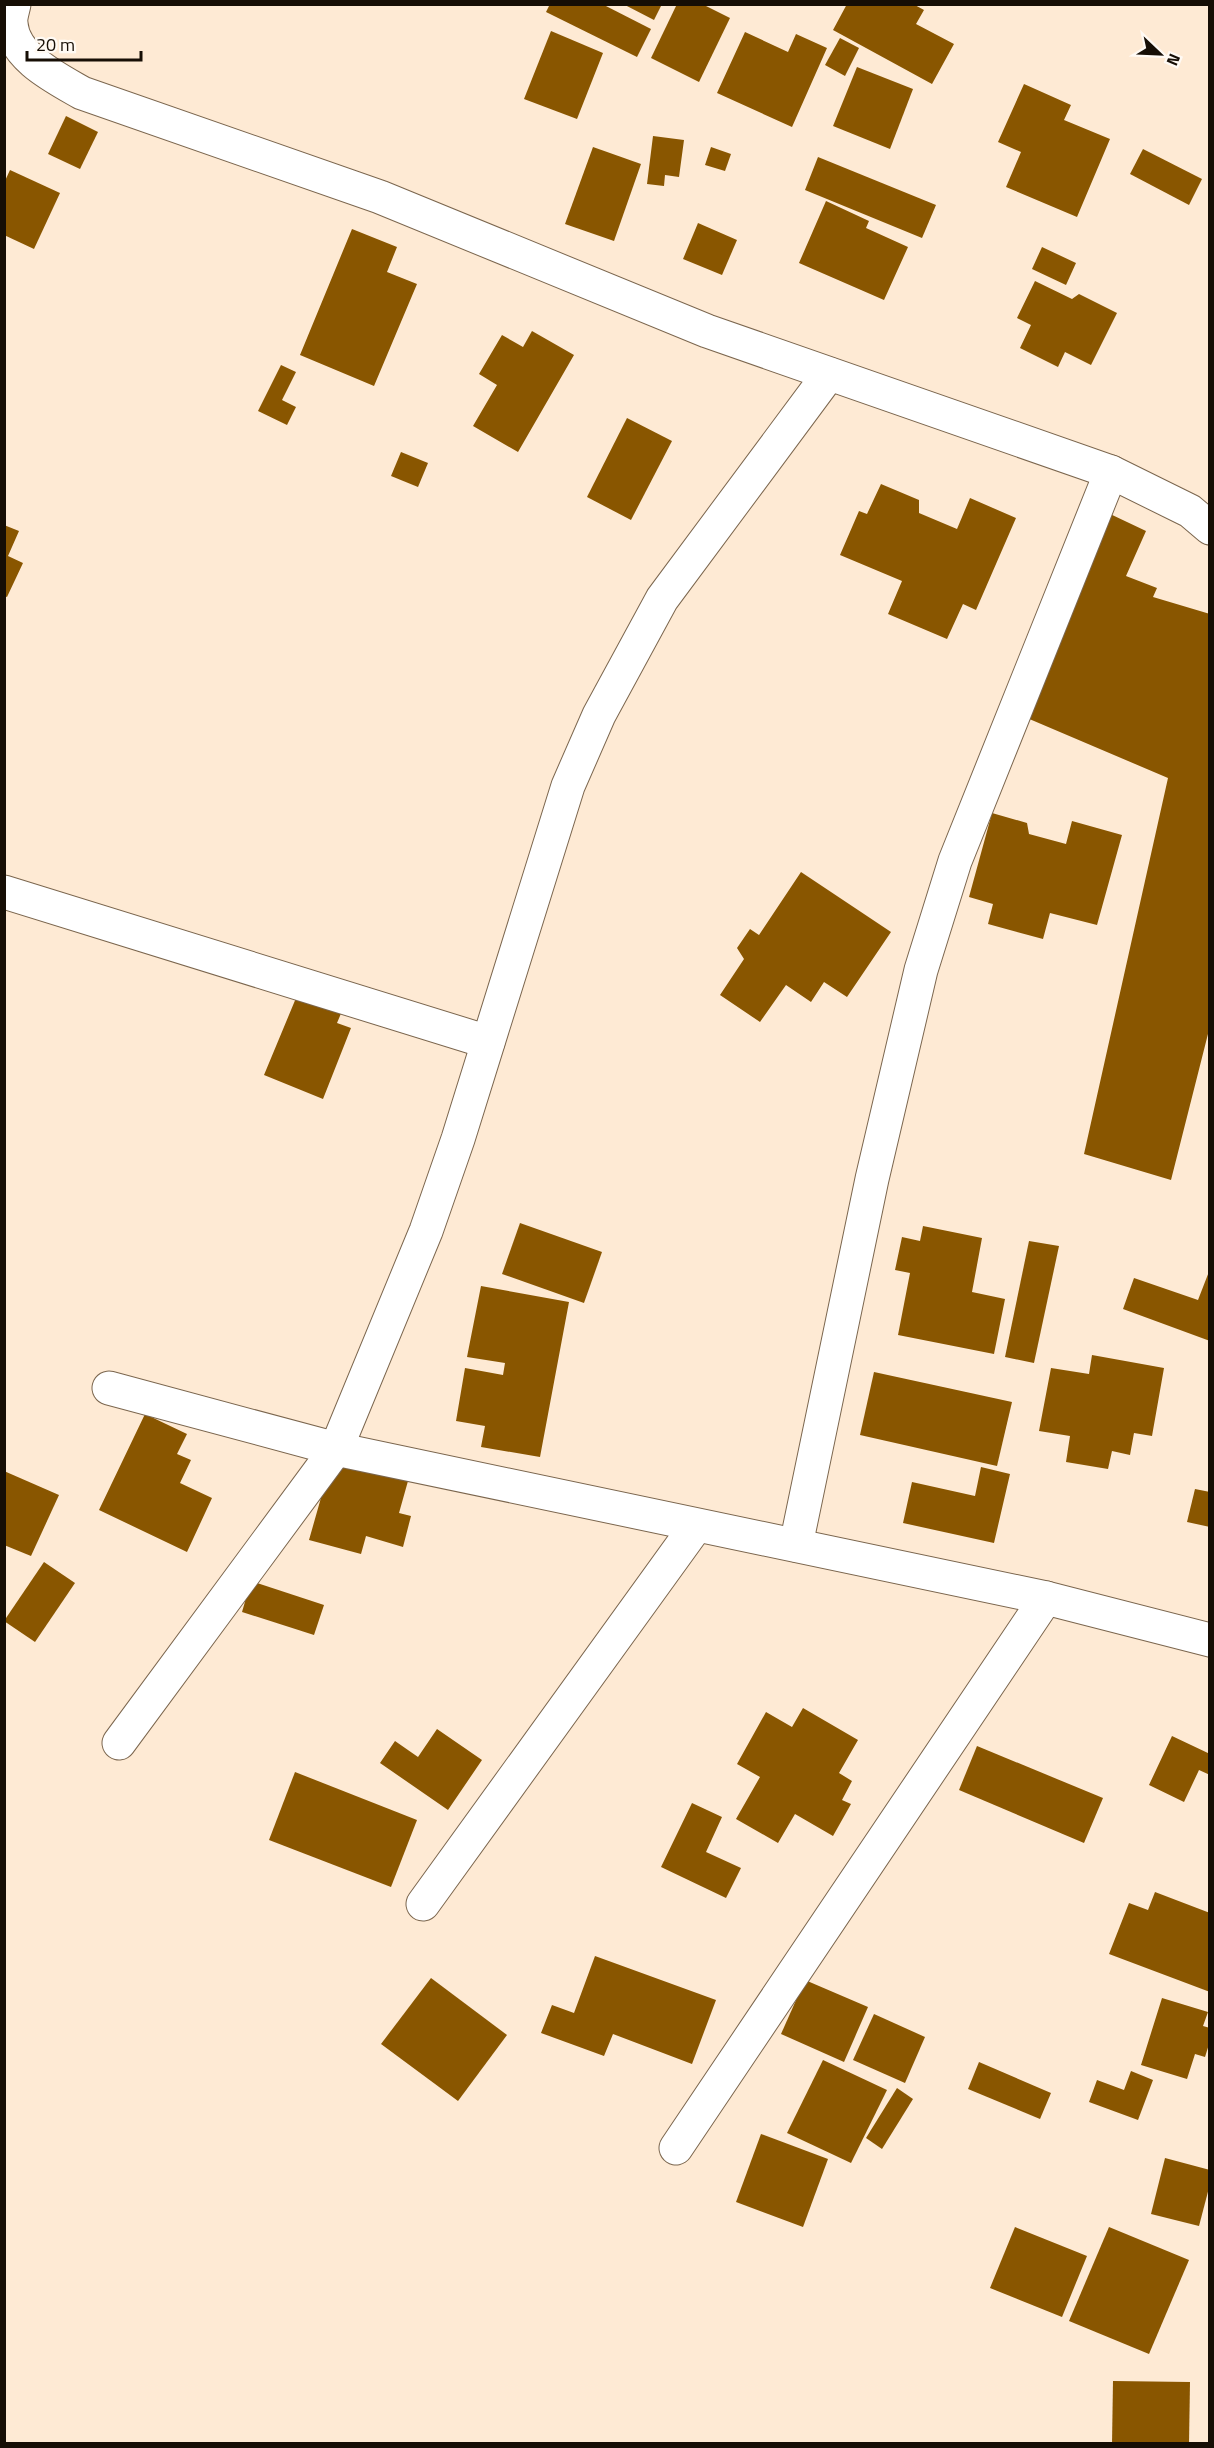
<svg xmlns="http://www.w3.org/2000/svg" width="1214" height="2448" font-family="'Titillium Web',sans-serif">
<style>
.building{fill:#895600}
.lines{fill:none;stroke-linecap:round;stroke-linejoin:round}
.street-casing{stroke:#7b664e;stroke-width:35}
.street{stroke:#fff;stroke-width:33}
</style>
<rect width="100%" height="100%" fill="#feead4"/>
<!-- building -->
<g class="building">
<path d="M 550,4 L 602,4 L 651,29 L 637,57 L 546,12 Z"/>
<path d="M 623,4 L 662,4 L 654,20 Z"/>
<path d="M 677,4 L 702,4 L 730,18 L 699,82 L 651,58 Z"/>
<path d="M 847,4 L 913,4 L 924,10 L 916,24 L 954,44 L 932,84 L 833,30 Z"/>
<path d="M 551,31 L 603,53 L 577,119 L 524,99 Z"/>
<path d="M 745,32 L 788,52 L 796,34 L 827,48 L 792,127 L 717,93 Z"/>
<path d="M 840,38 L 859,48 L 845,76 L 825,65 Z"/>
<path d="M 857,67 L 913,89 L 890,149 L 833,126 Z"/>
<path d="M 1024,84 L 1071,105 L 1064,120 L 1110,139 L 1077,217 L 1006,187 L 1021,152 L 998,142 Z"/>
<path d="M 66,116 L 98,132 L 80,169 L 48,154 Z"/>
<path d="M 653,136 L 684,140 L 679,177 L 665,175 L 664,186 L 647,184 Z"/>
<path d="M 593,147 L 641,164 L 614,241 L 565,224 Z"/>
<path d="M 711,147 L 731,154 L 725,171 L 705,165 Z"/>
<path d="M 1143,149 L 1202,179 L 1189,205 L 1130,174 Z"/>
<path d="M 818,157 L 936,205 L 922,238 L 805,190 Z"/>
<path d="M 10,170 L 60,193 L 34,249 L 4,235 L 4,183 Z"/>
<path d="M 826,201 L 869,221 L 866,228 L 908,247 L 884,300 L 799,263 Z"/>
<path d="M 698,223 L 737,240 L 722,275 L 683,259 Z"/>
<path d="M 352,229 L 397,247 L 387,272 L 417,284 L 374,386 L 300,355 Z"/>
<path d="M 1042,247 L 1076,263 L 1066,285 L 1032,269 Z"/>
<path d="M 1035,281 L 1072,299 L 1079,294 L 1117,313 L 1091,365 L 1065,352 L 1058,367 L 1020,348 L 1031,325 L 1017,318 Z"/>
<path d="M 532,331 L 574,355 L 518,452 L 473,426 L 497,385 L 479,374 L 502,335 L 523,347 Z"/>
<path d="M 281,365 L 296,372 L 282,400 L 296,407 L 287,425 L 258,411 Z"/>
<path d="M 627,418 L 672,441 L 631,520 L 587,497 Z"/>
<path d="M 401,452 L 428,463 L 418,487 L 391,476 Z"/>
<path d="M 881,484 L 919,500 L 919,513 L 957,529 L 970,498 L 1016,518 L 976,610 L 963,604 L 947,639 L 888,614 L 902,581 L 840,555 L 859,511 L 867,514 Z"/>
<path d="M 1108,513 L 1146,531 L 1126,576 L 1157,588 L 1153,597 L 1210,614 L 1210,1026 L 1171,1180 L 1084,1154 L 1168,778 L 1027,718 Z"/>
<path d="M 4,525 L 19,531 L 8,556 L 23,563 L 7,597 L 4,596 Z"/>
<path d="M 992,813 L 1027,823 L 1029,834 L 1066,844 L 1072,821 L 1122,835 L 1097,925 L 1050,913 L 1043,939 L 988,924 L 993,904 L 969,897 Z"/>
<path d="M 801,872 L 891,932 L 847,997 L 824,982 L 811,1002 L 786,985 L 760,1022 L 720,995 L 744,959 L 737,948 L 750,929 L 759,935 Z"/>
<path d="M 301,986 L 345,1004 L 337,1023 L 351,1028 L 323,1099 L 264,1075 Z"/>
<path d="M 520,1223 L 602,1252 L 584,1303 L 502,1274 Z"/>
<path d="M 923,1226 L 982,1238 L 972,1292 L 1005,1299 L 994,1354 L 898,1335 L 910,1273 L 895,1270 L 902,1237 L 920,1241 Z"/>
<path d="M 1029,1241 L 1059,1246 L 1034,1363 L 1005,1357 Z"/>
<path d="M 1210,1269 L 1210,1341 L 1123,1309 L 1134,1278 L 1198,1300 Z"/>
<path d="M 481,1286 L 569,1302 L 540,1457 L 481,1447 L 485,1426 L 456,1421 L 465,1368 L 503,1375 L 505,1363 L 467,1357 Z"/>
<path d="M 1092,1355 L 1164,1368 L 1152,1436 L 1134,1433 L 1130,1455 L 1112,1451 L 1108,1469 L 1066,1462 L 1070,1436 L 1039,1431 L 1051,1368 L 1089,1374 Z"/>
<path d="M 874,1372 L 1012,1402 L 997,1466 L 860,1435 Z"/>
<path d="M 145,1414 L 187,1434 L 177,1454 L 191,1460 L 180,1483 L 212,1498 L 187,1552 L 99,1510 Z"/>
<path d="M 332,1459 L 408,1481 L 399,1513 L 411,1516 L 403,1547 L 366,1536 L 361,1554 L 309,1540 Z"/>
<path d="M 981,1467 L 1010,1474 L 994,1543 L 903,1523 L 912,1482 L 975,1496 Z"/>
<path d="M 4,1471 L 59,1495 L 31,1556 L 4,1545 Z"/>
<path d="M 1195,1489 L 1210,1492 L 1210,1527 L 1187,1522 Z"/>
<path d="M 44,1562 L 75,1583 L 35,1642 L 4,1621 Z"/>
<path d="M 251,1581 L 324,1605 L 314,1635 L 242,1612 Z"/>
<path d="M 803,1708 L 858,1740 L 839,1773 L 852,1781 L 842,1800 L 851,1804 L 833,1836 L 795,1814 L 778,1843 L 736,1819 L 760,1777 L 737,1764 L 766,1712 L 792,1727 Z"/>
<path d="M 437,1729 L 482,1760 L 448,1810 L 380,1763 L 395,1741 L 418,1757 Z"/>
<path d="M 1172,1736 L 1210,1754 L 1210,1775 L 1199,1770 L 1184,1802 L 1149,1785 Z"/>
<path d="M 977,1746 L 1103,1798 L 1084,1843 L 959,1790 Z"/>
<path d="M 295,1772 L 417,1820 L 391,1887 L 269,1840 Z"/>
<path d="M 692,1803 L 722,1817 L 706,1852 L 741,1868 L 726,1898 L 661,1867 Z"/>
<path d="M 1155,1892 L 1210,1913 L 1210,1992 L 1109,1954 L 1129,1903 L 1148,1910 Z"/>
<path d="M 595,1956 L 716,2000 L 692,2064 L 613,2034 L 604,2056 L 541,2033 L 552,2005 L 574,2013 Z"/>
<path d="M 431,1978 L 507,2035 L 458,2101 L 381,2044 Z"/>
<path d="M 805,1980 L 868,2007 L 844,2062 L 781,2034 Z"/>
<path d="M 1162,1998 L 1208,2012 L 1203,2026 L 1210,2028 L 1210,2041 L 1205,2057 L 1195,2054 L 1187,2079 L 1141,2065 Z"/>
<path d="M 874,2014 L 925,2037 L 905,2083 L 853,2060 Z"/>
<path d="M 823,2060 L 887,2090 L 851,2163 L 787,2133 Z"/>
<path d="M 979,2062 L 1051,2093 L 1040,2119 L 968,2089 Z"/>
<path d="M 1131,2071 L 1153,2080 L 1138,2120 L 1089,2102 L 1097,2080 L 1124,2090 Z"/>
<path d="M 897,2088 L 913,2099 L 882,2149 L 866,2138 Z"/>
<path d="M 761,2134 L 828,2159 L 803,2227 L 736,2202 Z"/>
<path d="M 1165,2158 L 1210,2170 L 1210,2184 L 1199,2226 L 1151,2214 Z"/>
<path d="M 1015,2227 L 1087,2256 L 1062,2317 L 990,2288 Z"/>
<path d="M 1109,2227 L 1189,2260 L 1149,2354 L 1069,2321 Z"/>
<path d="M 1113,2381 L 1190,2382 L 1189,2444 L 1112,2444 Z"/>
</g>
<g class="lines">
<defs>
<g id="street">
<path d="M 14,4 C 13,10 10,18 11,23 C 13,57 56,78 82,93 L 380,197 L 707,331 L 1111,472 L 1190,511 L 1210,528"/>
<path d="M 4,892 L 488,1042"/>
<path d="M 109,1388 L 336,1449 L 1046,1598 L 1210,1640"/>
<path d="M 796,1545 L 872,1179 L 921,970 L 955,861 L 1111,472"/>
<path d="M 119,1743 L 336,1449 L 426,1231 L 458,1139 L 568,786 L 599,715 L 662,599 L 829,374"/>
<path d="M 423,1904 L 696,1526"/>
<path d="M 676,2148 L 1046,1598"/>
</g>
</defs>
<!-- street casing -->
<use href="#street" class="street-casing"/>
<!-- street -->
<use href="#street" class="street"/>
</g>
<!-- border -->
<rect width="1214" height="2448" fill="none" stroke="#160e05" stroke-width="12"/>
<!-- north arrow -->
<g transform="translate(1160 54) rotate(113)" stroke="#fffaf4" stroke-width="4.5" paint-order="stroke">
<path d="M0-4.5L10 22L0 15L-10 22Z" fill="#160e05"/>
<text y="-9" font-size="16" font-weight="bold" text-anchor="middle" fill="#160e05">N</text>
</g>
<!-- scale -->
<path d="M27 51v9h114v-9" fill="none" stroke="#160e05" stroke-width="3"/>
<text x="36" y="51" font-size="18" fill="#160e05" stroke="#fffaf4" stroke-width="4.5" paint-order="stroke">20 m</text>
</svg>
